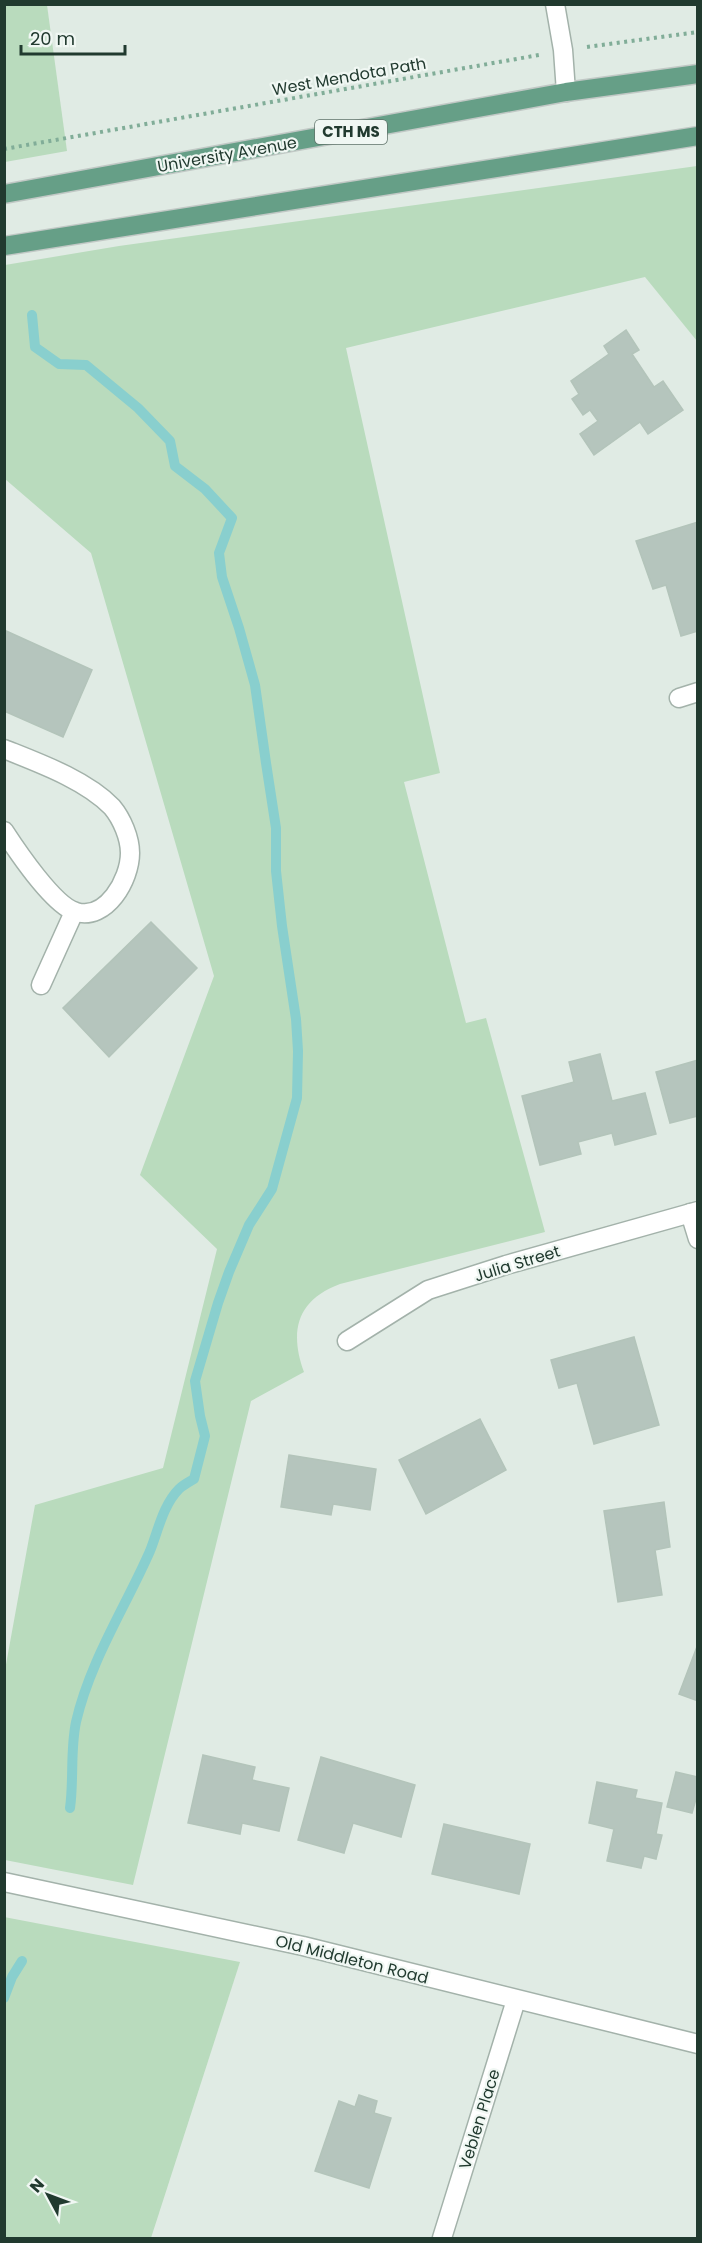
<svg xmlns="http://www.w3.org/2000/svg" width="702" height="2243" font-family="Poppins,sans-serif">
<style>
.park{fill:#b9dbbd}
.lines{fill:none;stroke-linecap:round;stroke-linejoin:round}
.stream{stroke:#89cfce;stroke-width:10}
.building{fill:#b5c5bd;stroke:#b3c4ba;stroke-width:1.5}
.service-casing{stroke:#a3b2aa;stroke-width:21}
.minor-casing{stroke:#a3b2aa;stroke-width:21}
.tertiary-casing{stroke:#a3b2aa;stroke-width:21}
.primary-casing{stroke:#c1c8c5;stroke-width:21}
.path{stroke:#81ad98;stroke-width:4;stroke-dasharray:3 4.5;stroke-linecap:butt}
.service{stroke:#fff;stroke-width:18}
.minor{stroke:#fff;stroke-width:18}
.tertiary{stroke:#fff;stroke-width:18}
.primary{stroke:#669f87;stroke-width:18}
.labels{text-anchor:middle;stroke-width:4.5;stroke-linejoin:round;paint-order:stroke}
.shield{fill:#f0f7f3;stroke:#5f736a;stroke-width:1.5}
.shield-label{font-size:15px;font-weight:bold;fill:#213a2f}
.street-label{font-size:16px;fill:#213a2f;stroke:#f0f7f3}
</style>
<rect width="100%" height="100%" fill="#e0ebe4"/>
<!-- park -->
<g class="park">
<path d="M 5,4 L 47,5 L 67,151 L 5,162 Z"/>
<path d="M 697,166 L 697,341 L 645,277 L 346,348 L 440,773 L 404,782 L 466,1023 L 486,1018 L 545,1232 L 340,1284 C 297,1300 289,1331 304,1372 L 251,1401 L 133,1885 L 5,1860 L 5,1670 L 35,1505 L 163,1468 L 217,1249 L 140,1175 L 214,976 L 91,553 L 5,479 L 5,265 L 119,246 Z"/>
<path d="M 4,1917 L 240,1962 L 151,2238 L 5,2238 Z"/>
</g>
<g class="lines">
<!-- stream -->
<g class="stream">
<path d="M 32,315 L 35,347 L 59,364 L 86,365 L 138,408 L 170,441 L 175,466 L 205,489 L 232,518 L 219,553 L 222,577 L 239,628 L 255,685 L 266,763 L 276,828 L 276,871 L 282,926 L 296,1019 L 298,1051 L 297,1098 L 272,1189 L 249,1225 L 229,1272 L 218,1303 L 195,1381 L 200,1416 L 205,1436 L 194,1479 C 189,1482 183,1485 179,1489 C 163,1505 158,1531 150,1551 C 125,1608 90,1661 76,1722 C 70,1751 74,1780 70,1808"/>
<path d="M 4,1998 L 12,1977 L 22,1961"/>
</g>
</g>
<!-- building -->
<g class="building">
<path d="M 626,330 L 639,350 L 632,354 L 654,387 L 663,381 L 683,410 L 648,434 L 640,422 L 594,455 L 580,434 L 598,421 L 590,410 L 583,415 L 572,399 L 579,394 L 571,381 L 609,354 L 604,346 Z"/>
<path d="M 698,522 L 698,631 L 681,636 L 666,585 L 653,589 L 636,541 Z"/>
<path d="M 4,630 L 92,670 L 63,737 L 4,711 Z"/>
<path d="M 151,922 L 197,968 L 109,1057 L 63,1008 Z"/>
<path d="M 600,1054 L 612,1101 L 645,1093 L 656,1134 L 615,1145 L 612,1133 L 578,1142 L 581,1154 L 540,1165 L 522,1096 L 574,1082 L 569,1062 Z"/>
<path d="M 698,1060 L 698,1116 L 670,1123 L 656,1072 Z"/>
<path d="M 634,1337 L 659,1425 L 594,1444 L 577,1383 L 559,1388 L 551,1360 Z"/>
<path d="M 480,1419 L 506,1470 L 426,1514 L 399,1460 Z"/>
<path d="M 289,1455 L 376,1469 L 370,1510 L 333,1504 L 331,1515 L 281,1507 Z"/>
<path d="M 664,1502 L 670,1547 L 655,1550 L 662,1595 L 618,1602 L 604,1511 Z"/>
<path d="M 698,1644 L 698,1701 L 679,1694 Z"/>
<path d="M 203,1755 L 255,1767 L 252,1780 L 289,1788 L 279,1831 L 242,1823 L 240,1834 L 188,1823 Z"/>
<path d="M 321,1757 L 415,1785 L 401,1837 L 353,1823 L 344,1853 L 298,1840 Z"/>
<path d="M 676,1772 L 698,1777 L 698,1792 L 692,1813 L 667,1807 Z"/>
<path d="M 597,1782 L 637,1790 L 635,1798 L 662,1803 L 656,1834 L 662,1835 L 656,1859 L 644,1856 L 641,1868 L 607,1861 L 614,1829 L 589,1823 Z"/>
<path d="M 444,1824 L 530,1844 L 519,1894 L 432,1874 Z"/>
<path d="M 359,2095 L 377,2101 L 374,2113 L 391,2118 L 369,2188 L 315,2171 L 339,2101 L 355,2107 Z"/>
</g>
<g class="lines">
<defs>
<g id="service">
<path d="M 679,698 L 698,692"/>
<path d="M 41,985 L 74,912"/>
</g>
<g id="minor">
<path d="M 555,4 L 563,50 L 566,92"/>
<path d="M 4,749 C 39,763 86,780 112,807 C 122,819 130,838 130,853 C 130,880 106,921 76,912 C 54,906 17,851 4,831"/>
<path d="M 690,1213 L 698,1239"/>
<path d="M 347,1341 L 428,1290 L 506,1265 L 698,1211"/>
<path d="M 442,2238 L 516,2000"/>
</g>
<path id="tertiary" d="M 4,1882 L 303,1946 L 698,2044"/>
<g id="primary">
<path d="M 4,194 L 566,92 L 698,74"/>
<path d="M 4,246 L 698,136"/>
</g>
</defs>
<!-- service casing -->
<use href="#service" class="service-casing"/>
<!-- minor casing -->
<use href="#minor" class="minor-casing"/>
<!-- tertiary casing -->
<use href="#tertiary" class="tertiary-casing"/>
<!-- primary casing -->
<use href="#primary" class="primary-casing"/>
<!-- path -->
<g class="path">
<path d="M 587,47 L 698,32"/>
<path d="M 4,149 L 539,55"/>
</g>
<!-- service -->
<use href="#service" class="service"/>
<!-- minor -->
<use href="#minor" class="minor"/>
<!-- tertiary -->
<use href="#tertiary" class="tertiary"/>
<!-- primary -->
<use href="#primary" class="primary"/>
</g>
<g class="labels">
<!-- shield labels -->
<rect class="shield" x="315" y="120" width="72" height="24" rx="4.5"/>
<g class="shield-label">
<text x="351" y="137">CTH MS</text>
</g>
<!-- street labels -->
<g class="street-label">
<text transform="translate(349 76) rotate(-10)" y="6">West Mendota Path</text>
<text transform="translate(227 154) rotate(-10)" y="6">University Avenue</text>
<text transform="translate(517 1263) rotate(-17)" y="6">Julia Street</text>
<text transform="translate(352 1959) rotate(14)" y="6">Old Middleton Road</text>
<text transform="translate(479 2119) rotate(-73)" y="6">Veblen Place</text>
</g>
</g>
<!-- border -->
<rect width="702" height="2243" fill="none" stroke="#213a2f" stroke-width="12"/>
<!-- north arrow -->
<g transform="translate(48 2195) rotate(311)" stroke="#f0f7f3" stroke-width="4.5" paint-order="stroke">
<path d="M0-4.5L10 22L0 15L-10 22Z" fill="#213a2f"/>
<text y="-9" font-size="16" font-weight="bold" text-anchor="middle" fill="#213a2f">N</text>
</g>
<!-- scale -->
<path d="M21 45v9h104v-9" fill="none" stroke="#213a2f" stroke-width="3"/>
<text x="30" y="45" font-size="18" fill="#213a2f" stroke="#f0f7f3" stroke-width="4.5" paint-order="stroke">20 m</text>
</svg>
